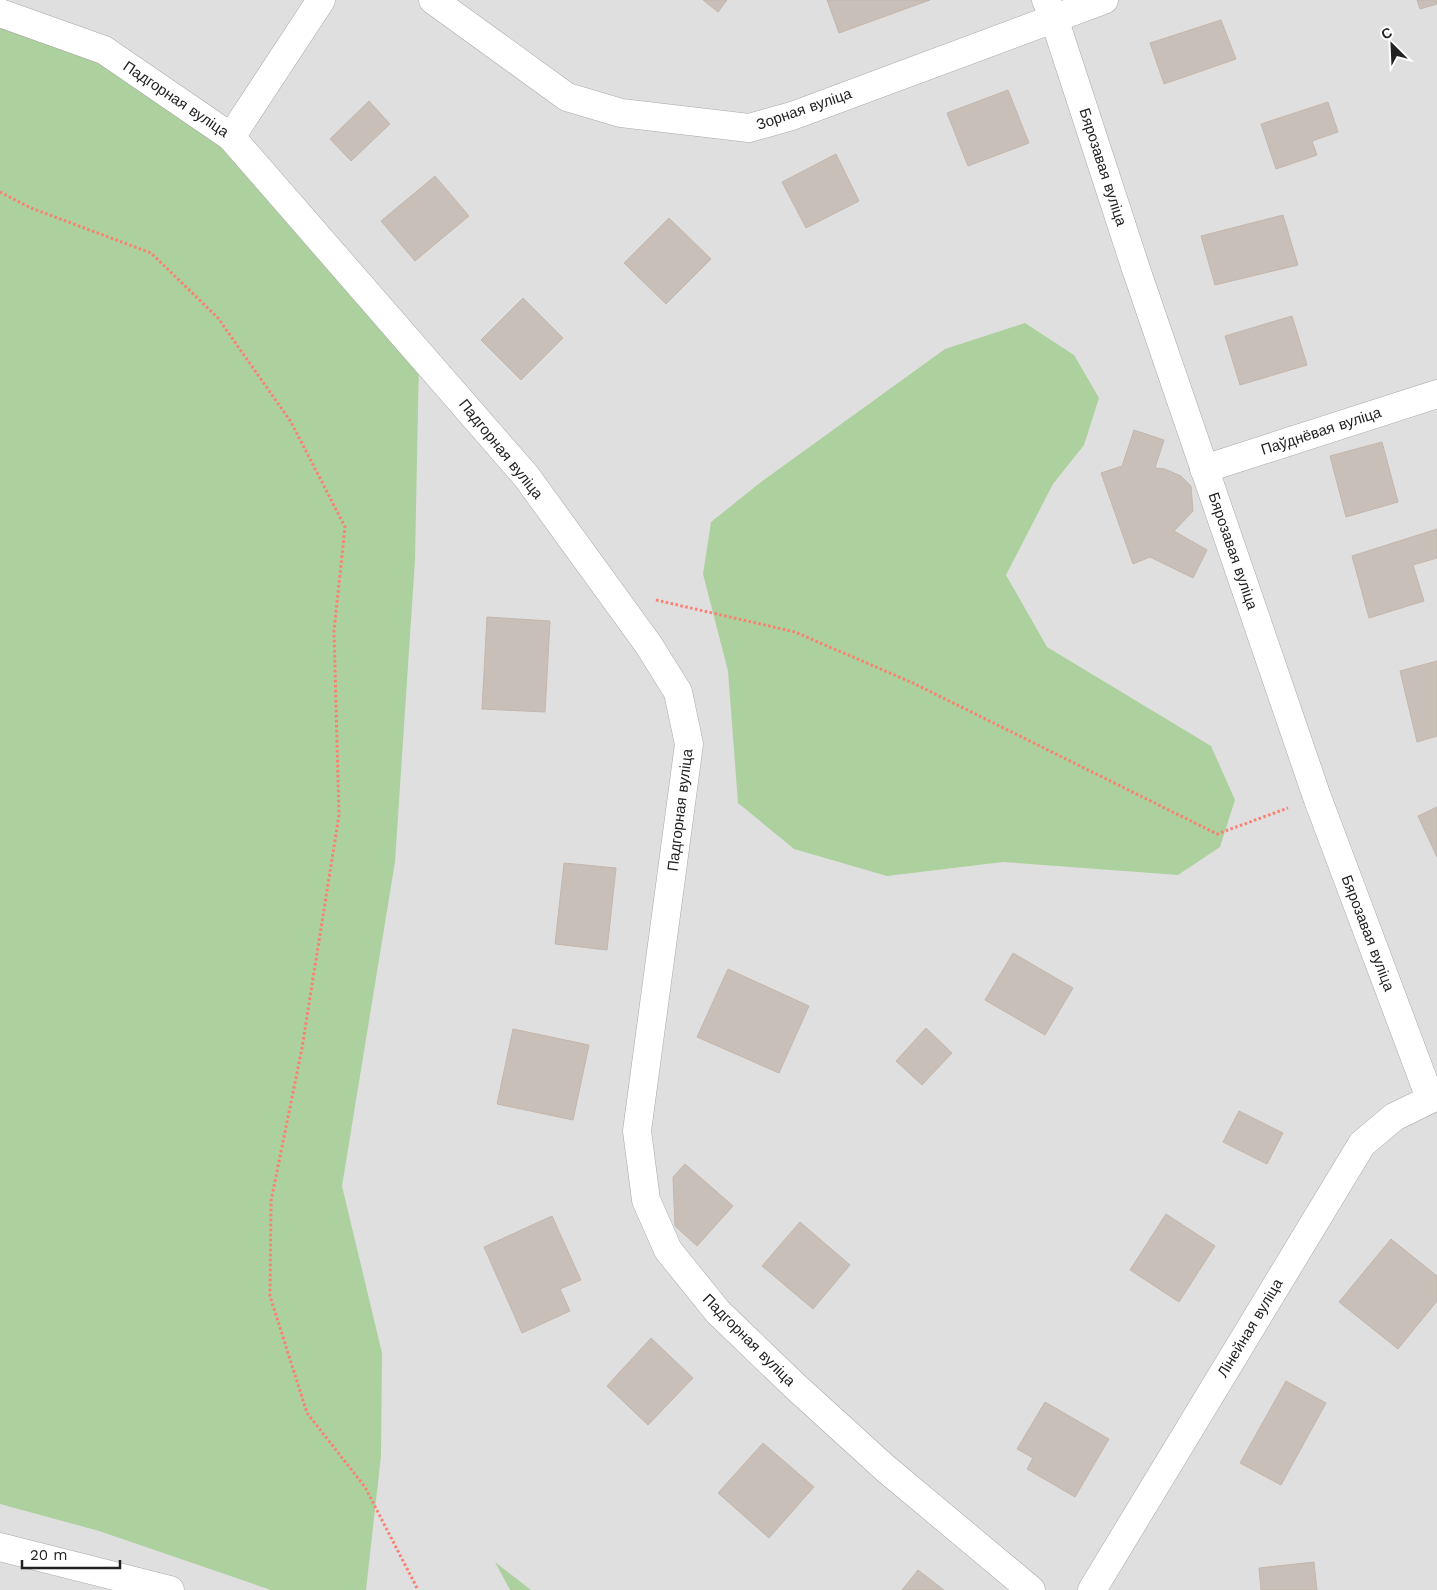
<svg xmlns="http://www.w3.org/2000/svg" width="1437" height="1590" font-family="'Work Sans',sans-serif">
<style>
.residential{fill:#e0dfdf}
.forest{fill:#add19e}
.building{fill:#c7bfb8;stroke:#c4b6ab}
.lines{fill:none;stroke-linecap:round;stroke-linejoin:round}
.minor-casing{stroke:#a9a9a9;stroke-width:29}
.path{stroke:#fa8072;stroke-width:3;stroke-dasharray:2.5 2.5;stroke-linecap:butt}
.minor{stroke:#fff;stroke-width:28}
.labels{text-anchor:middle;stroke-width:4;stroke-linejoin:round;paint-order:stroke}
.street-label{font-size:15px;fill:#222;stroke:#fff}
</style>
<rect width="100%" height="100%" fill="#f2efe9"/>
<!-- residential -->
<rect class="residential" x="0" y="0" width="1437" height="1590"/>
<!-- forest -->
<g class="forest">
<path d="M 0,17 L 104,50 L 231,137 L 419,359 L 415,560 L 395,862 L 342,1186 L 382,1353 L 381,1456 L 366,1590 L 271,1590 L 99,1531 L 0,1504 Z"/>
<path d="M 1025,323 L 1074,355 L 1099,398 L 1084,445 L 1053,484 L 1006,575 L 1047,647 L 1211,746 L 1235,800 L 1220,847 L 1178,875 L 1003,862 L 887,876 L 794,849 L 738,803 L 728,671 L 703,574 L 711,522 L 761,482 L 945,349 Z"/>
<path d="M 495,1562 L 531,1590 L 510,1590 Z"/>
</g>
<!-- building -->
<g class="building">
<path d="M 703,0 L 727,0 L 718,12 Z"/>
<path d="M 827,0 L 930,0 L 839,33 Z"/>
<path d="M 1417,0 L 1437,0 L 1437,4 L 1420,9 Z"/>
<path d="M 1221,20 L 1236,59 L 1164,84 L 1150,43 Z"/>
<path d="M 1008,90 L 1029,143 L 968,166 L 947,113 Z"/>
<path d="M 369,101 L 390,124 L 351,161 L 330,139 Z"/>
<path d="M 1328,102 L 1338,132 L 1312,141 L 1317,155 L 1276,169 L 1261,124 Z"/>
<path d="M 836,154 L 859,201 L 806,228 L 782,182 Z"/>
<path d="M 435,176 L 469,216 L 415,261 L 381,221 Z"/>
<path d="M 1283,215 L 1298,265 L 1215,285 L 1201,236 Z"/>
<path d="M 669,218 L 711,259 L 666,304 L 624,263 Z"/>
<path d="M 523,298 L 563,338 L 521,380 L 481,340 Z"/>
<path d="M 1292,316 L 1307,365 L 1240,385 L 1225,336 Z"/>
<path d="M 1134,430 L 1164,440 L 1155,468 L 1165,469 L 1181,476 L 1191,486 L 1193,511 L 1174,531 L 1207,550 L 1193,578 L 1150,557 L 1133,564 L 1101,473 L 1122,466 Z"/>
<path d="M 1382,442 L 1398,502 L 1346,517 L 1330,456 Z"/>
<path d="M 1437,529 L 1437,558 L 1413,565 L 1424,601 L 1369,618 L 1352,556 Z"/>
<path d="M 487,617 L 550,621 L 545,712 L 482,709 Z"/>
<path d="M 1437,661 L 1437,736 L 1417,742 L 1400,671 Z"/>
<path d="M 1437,807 L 1437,857 L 1418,816 Z"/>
<path d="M 564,863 L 616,868 L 607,950 L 555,944 Z"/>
<path d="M 1013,953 L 1073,988 L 1045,1035 L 985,1000 Z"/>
<path d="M 728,969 L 809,1006 L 779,1073 L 697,1037 Z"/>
<path d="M 926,1028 L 952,1053 L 922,1085 L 896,1061 Z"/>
<path d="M 513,1029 L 589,1045 L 573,1120 L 497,1104 Z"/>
<path d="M 1239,1111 L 1283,1133 L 1267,1164 L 1223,1142 Z"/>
<path d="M 685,1164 L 733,1206 L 697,1246 L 675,1226 L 673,1177 Z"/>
<path d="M 1166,1214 L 1215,1246 L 1179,1302 L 1130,1270 Z"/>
<path d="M 552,1216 L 581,1280 L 560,1289 L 570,1311 L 522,1333 L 484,1247 Z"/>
<path d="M 800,1222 L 850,1265 L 813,1309 L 762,1266 Z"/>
<path d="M 1391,1239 L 1437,1276 L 1437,1301 L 1398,1349 L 1339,1302 Z"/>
<path d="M 651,1338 L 693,1378 L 648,1425 L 607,1386 Z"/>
<path d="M 1286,1381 L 1326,1403 L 1281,1485 L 1240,1463 Z"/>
<path d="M 1045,1402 L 1109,1439 L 1075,1497 L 1027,1469 L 1033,1458 L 1017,1449 Z"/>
<path d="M 763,1443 L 814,1487 L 769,1538 L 718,1493 Z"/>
<path d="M 1314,1562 L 1317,1590 L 1261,1590 L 1259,1568 Z"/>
<path d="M 918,1570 L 944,1590 L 902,1590 Z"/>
</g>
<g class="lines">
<defs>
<g id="minor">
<path d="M 433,0 L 567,97 L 621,113 L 749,128 L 792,116 L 1104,0"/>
<path d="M 1046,0 L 1054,18 L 1136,269 L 1317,797 L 1430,1098"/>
<path d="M 0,13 L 104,50 L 231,137 L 526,476 L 648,644 L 678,692 L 689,744 L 637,1131 L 646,1200 L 668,1250 L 718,1312 L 796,1387 L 885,1468 L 1031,1590"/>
<path d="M 231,137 L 321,0"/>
<path d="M 1204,469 L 1437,394"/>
<path d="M 0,1547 L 170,1590"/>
<path d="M 1092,1590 L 1362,1144 L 1394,1117 L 1437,1096"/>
</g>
</defs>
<!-- minor casing -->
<use href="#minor" class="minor-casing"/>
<!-- path -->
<g class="path">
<path d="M 0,192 L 31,208 L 151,253 L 218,318 L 291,422 L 345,527 L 334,631 L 339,815 L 302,1048 L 271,1201 L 270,1296 L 307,1413 L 365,1487 L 418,1590"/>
<path d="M 656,600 L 795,632 L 913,683 L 1217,834 L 1288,808"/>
</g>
<!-- minor -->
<use href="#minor" class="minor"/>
</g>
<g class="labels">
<!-- street labels -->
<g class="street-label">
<text transform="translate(176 99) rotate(34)" y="5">Падгорная вуліца</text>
<text transform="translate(804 109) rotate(-19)" y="5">Зорная вуліца</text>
<text transform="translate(1103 167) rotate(72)" y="5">Бярозавая вуліца</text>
<text transform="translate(1321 431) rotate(-18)" y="5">Паўднёвая вуліца</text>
<text transform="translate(501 449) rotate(51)" y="5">Падгорная вуліца</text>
<text transform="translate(1233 551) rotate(71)" y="5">Бярозавая вуліца</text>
<text transform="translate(680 810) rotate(-83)" y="5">Падгорная вуліца</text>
<text transform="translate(1368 933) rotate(69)" y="5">Бярозавая вуліца</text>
<text transform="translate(1250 1328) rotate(-59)" y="5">Лінейная вуліца</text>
<text transform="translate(749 1340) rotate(45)" y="5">Падгорная вуліца</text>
</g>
</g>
<!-- north arrow -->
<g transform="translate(1392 45) rotate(336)" stroke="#ffffff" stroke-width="4" paint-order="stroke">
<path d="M0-4L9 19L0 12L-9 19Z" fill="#222222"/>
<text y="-8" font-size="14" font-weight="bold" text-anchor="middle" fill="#222222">С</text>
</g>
<!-- scale -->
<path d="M22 1560v8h98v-8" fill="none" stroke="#222222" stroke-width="2.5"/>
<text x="30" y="1560" font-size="15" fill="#222222" stroke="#ffffff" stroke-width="4" paint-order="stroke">20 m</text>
</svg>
